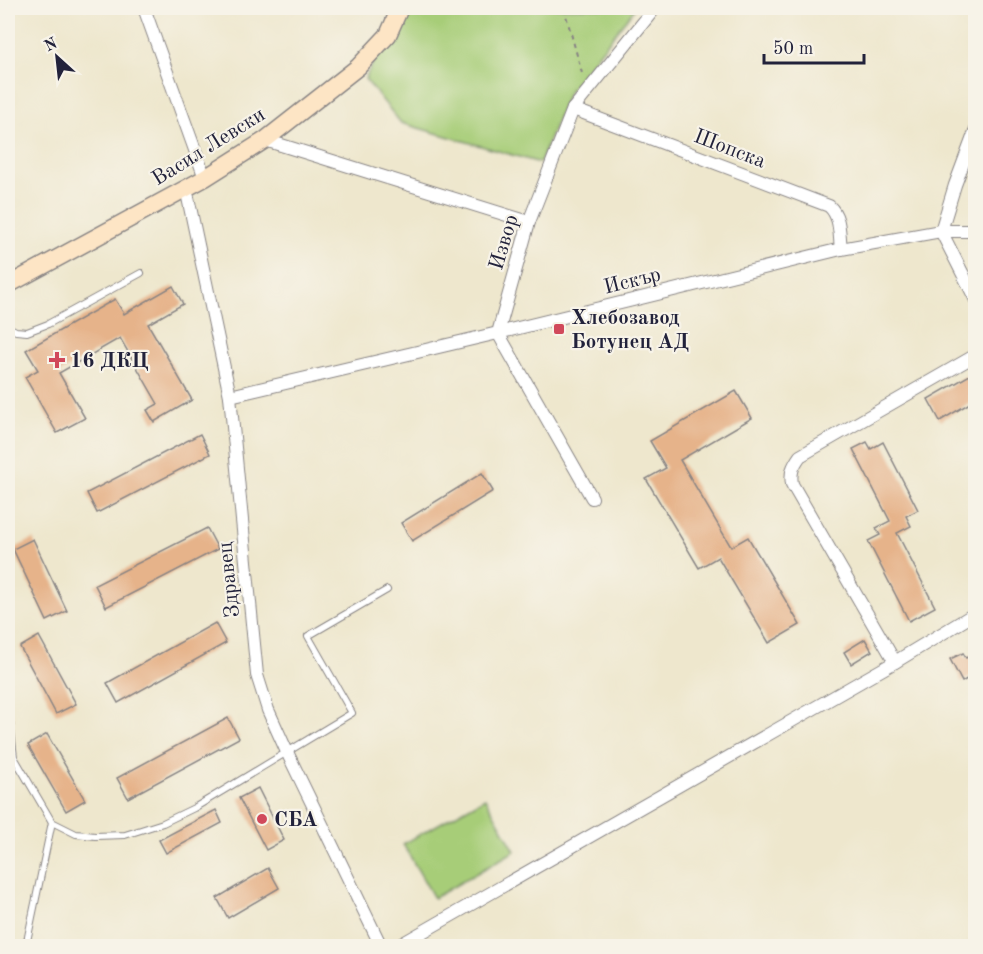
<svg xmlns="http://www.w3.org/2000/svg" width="983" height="954" font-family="'Old Standard TT',serif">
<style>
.green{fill:#a7cd78;stroke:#64785a;stroke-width:1.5}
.building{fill:#e6b38a}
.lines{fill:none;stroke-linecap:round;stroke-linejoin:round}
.lane-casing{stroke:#888484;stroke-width:8}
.street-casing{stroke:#888484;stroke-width:14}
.secondary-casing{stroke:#888484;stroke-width:19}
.path{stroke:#888484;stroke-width:2;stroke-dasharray:4.5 4.5;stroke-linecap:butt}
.lane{stroke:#fff;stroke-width:6}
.street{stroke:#fff;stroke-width:12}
.secondary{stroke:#fde5c5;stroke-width:16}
.poi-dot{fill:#d1495b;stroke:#f7f3e8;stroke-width:2}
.labels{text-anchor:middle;stroke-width:4.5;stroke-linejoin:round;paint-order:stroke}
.street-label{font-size:21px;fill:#22223b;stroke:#f7f3e8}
.poi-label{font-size:21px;font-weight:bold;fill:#22223b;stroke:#f7f3e8;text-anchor:start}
</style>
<rect width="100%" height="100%" fill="#f7f3e8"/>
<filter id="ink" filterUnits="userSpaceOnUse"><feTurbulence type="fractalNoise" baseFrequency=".0167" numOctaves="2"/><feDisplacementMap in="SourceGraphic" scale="12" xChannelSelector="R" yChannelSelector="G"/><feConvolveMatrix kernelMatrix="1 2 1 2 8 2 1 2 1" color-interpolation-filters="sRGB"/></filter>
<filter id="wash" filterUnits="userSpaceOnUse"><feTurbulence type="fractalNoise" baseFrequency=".008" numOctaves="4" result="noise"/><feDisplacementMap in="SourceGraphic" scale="24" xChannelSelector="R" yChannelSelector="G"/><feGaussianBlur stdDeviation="1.35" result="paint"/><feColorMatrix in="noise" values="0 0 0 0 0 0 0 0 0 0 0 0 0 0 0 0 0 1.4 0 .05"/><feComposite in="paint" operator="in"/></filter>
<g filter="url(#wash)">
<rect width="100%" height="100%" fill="#eee7cd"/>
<!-- green -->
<g class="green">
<path d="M 412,8 L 635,8 L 568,93 L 540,163 L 401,123 L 365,79 L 375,59 L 401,32 Z"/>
<path d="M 485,798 L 515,851 L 434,898 L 403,844 Z"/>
</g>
<g id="blocks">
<!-- building -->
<g class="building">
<path d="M 173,286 L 183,304 L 148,324 L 192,400 L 154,422 L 147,410 L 158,404 L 120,338 L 59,373 L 85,418 L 57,433 L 25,377 L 38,370 L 26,350 L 115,299 L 124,314 Z"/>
<path d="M 975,372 L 975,400 L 940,421 L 928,399 Z"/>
<path d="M 736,391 L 752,418 L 680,460 L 731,547 L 748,537 L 800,625 L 769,643 L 718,557 L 699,568 L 646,479 L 666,468 L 650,441 Z"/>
<path d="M 200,434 L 210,454 L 97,513 L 87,493 Z"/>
<path d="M 867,442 L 871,449 L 883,442 L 918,510 L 906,516 L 911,526 L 897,533 L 935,607 L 909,621 L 868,541 L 880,535 L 876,528 L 890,521 L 853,449 Z"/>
<path d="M 482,473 L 493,491 L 412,541 L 401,523 Z"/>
<path d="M 207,528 L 218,549 L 106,607 L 95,585 Z"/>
<path d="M 33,539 L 67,611 L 47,621 L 13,549 Z"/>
<path d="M 215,623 L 226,643 L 118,703 L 107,683 Z"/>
<path d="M 39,636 L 76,704 L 56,714 L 20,647 Z"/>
<path d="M 865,639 L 872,651 L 851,664 L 844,652 Z"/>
<path d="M 963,653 L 966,658 L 975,653 L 975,674 L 962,682 L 950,659 Z"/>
<path d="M 228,718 L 239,738 L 128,798 L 117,778 Z"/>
<path d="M 47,734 L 85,800 L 66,811 L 28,745 Z"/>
<path d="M 258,788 L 284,840 L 266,850 L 239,798 Z"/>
<path d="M 216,810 L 222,823 L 166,853 L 159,840 Z"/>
<path d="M 268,868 L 279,888 L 228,918 L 217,898 Z"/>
</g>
</g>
</g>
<g filter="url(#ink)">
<use href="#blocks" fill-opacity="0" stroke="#888484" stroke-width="1.5"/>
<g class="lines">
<defs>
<g id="lane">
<path d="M 8,327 L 16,331 L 27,332 L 48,324 L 141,273"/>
<path d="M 8,706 L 14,757 L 52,822 L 76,834 L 95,836 L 125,835 L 163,823 L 194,808 L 352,713 L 308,636 L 387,590"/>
<path d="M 26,946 L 52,822"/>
</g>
<g id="street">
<path d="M 144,8 L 205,178"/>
<path d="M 573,109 L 829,206 C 841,217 839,234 841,249"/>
<path d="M 976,129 L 955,185 L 941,231 L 976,300"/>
<path d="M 265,140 L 529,222"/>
<path d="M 186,188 L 230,396 L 257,675 L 268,710 L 287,752 L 381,946"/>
<path d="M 8,271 L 9,284"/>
<path d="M 230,396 L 498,333 L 841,249 L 941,231 L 976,231"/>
<path d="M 592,498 L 498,333 L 529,222 L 573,109 L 655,8"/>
<path d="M 895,662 L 792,484 C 790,472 793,466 800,456 L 976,355"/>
<path d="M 398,946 L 895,662 L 976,613"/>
</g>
<path id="secondary" d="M 8,285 L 205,178 L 265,140 L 358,67 L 388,35 L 400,8"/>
</defs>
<!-- lane casing -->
<use href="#lane" class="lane-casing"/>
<!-- street casing -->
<use href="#street" class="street-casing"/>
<!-- secondary casing -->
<use href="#secondary" class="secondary-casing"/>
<!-- path -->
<path class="path" d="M 564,8 L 583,77"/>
<!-- lane -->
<use href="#lane" class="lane"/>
<!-- street -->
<use href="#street" class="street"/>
<!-- secondary -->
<use href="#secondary" class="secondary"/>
</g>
</g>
<!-- markers -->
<g class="poi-dot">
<rect x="553" y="323" width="12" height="12" rx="3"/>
<path d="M54 351h6v6h6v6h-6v6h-6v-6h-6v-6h6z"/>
<circle cx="262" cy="819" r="6"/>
</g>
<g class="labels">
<!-- street labels -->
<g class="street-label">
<text transform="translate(208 146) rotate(-32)" y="7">Васил Левски</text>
<text transform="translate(730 148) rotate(21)" y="7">Шопска</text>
<text transform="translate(503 242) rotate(-73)" y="7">Извор</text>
<text transform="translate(632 280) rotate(-14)" y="7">Искър</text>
<text transform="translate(228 580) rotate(-96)" y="7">Здравец</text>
</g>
<!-- poi labels -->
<g class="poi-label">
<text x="571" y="324">Хлебозавод<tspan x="571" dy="24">Ботунец АД</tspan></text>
<text x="70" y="367">16 ДКЦ</text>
<text x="274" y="826">СБА</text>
</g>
</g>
<!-- margin -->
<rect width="983" height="954" fill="none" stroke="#f7f3e8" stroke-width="30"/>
<!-- north arrow -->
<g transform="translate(57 57) rotate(333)" stroke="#f7f3e8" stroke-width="4.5" paint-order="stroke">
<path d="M0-4.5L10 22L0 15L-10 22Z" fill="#22223b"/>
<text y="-9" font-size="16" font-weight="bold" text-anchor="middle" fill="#22223b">N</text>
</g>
<!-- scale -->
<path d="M764 54v9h100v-9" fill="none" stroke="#22223b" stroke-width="3"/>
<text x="773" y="54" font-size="18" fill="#22223b" stroke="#f7f3e8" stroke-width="4.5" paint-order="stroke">50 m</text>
</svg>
